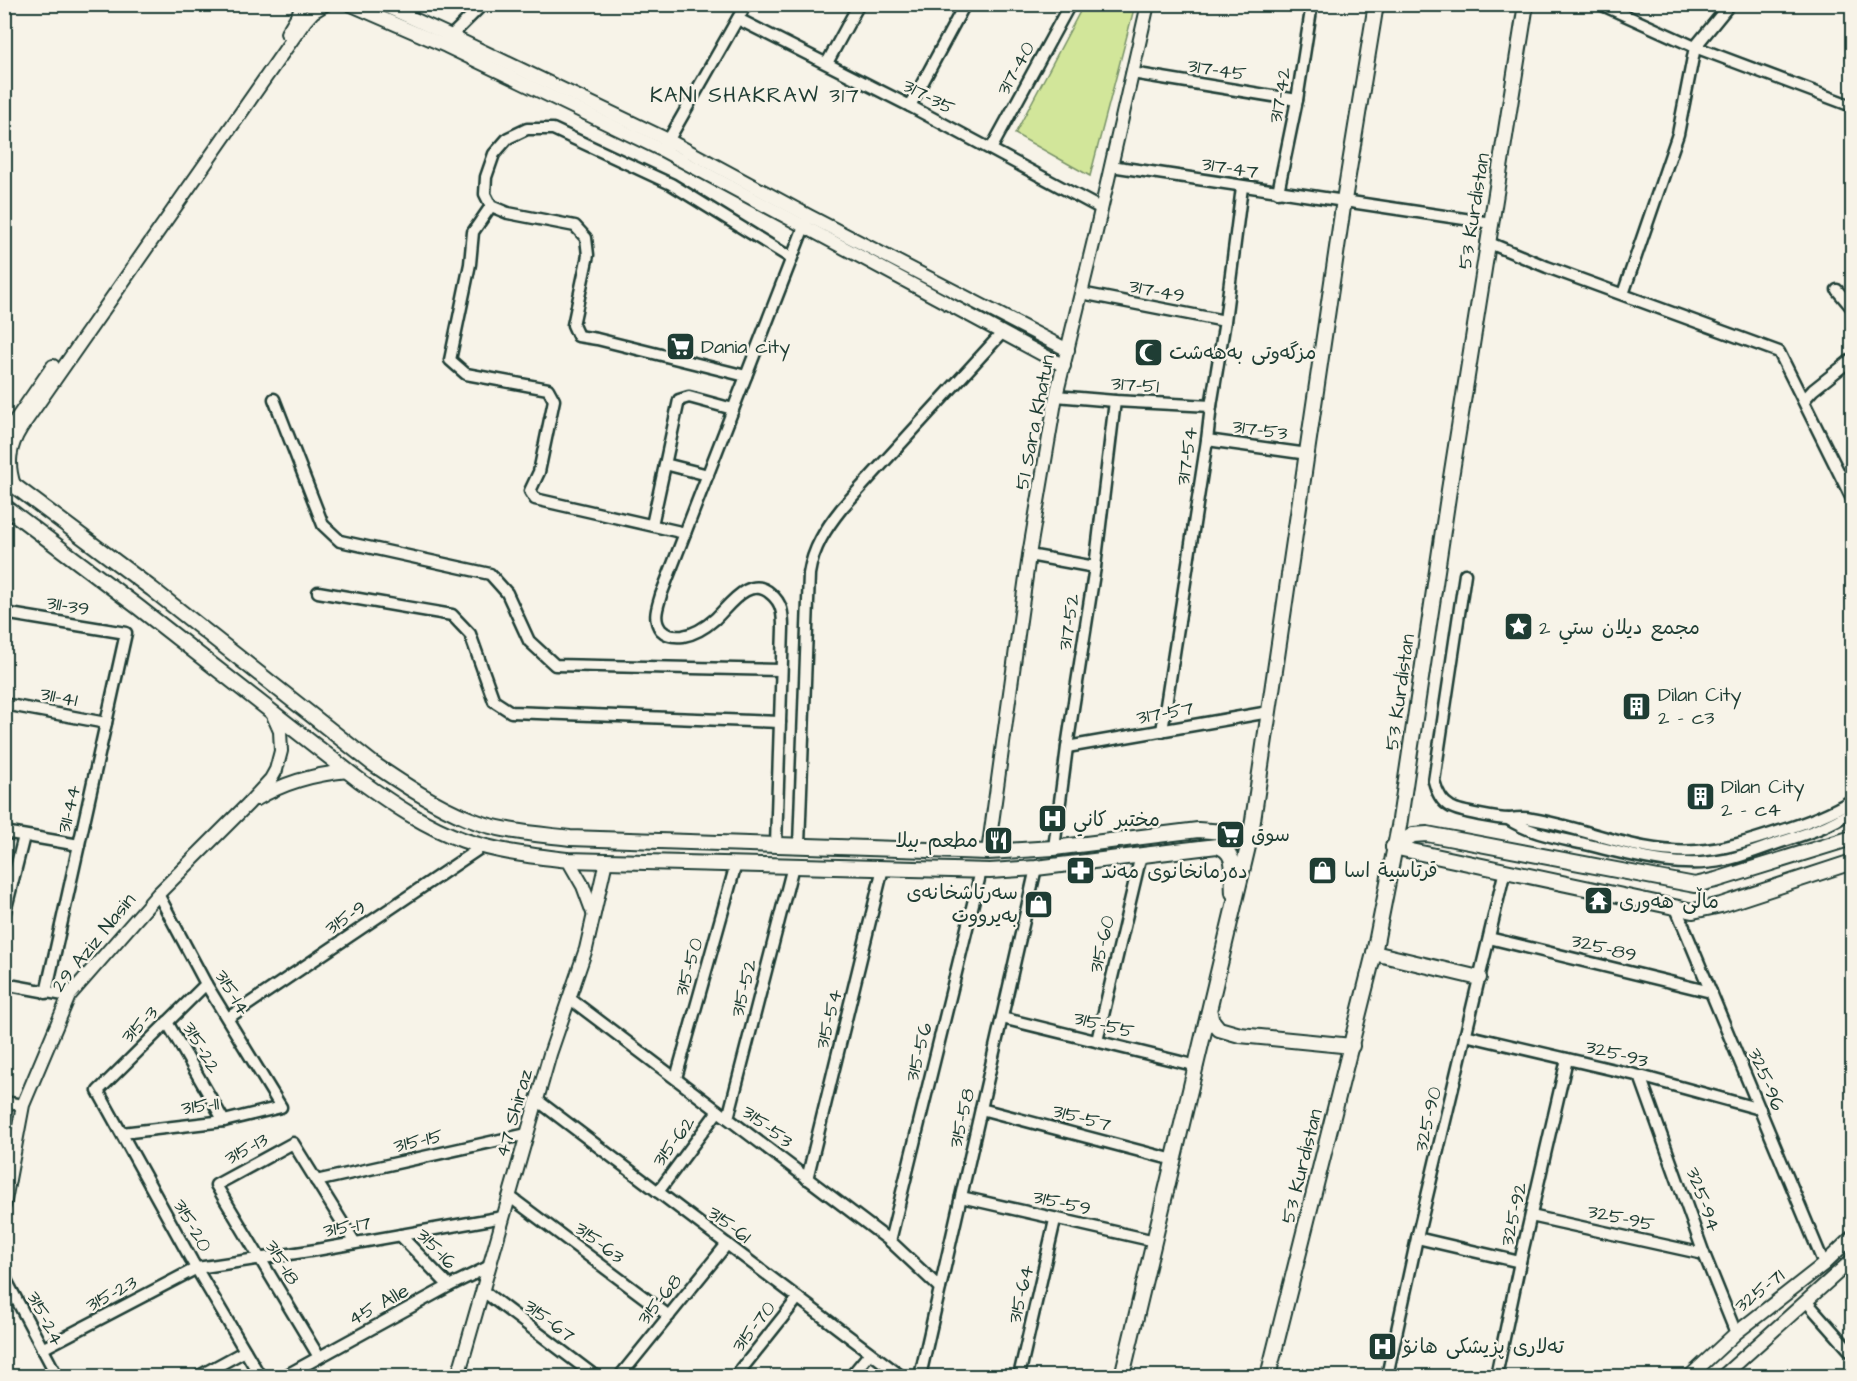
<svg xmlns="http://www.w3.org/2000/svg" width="1857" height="1381" font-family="'Architects Daughter','Playpen Sans Arabic',sans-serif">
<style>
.green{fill:#d2e69a;stroke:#789267;stroke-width:1.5}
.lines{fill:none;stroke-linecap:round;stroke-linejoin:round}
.minor-casing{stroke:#1f3d34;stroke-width:15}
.tertiary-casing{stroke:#1f3d34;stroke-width:16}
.secondary-casing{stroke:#1f3d34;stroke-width:18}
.minor{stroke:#f7f3e8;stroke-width:10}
.tertiary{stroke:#f7f3e8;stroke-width:12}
.secondary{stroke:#f7f3e8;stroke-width:14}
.labels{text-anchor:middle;stroke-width:5;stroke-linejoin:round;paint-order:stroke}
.street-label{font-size:20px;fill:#1f3d34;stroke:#f7f3e8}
.poi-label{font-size:20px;fill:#1f3d34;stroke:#f7f3e8;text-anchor:start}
.neighbourhood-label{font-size:21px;letter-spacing:1.5px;fill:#1f3d34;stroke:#f7f3e8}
</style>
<rect width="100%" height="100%" fill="#f7f3e8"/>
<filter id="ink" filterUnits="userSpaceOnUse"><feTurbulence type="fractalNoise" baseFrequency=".0167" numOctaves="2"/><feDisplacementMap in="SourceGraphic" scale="12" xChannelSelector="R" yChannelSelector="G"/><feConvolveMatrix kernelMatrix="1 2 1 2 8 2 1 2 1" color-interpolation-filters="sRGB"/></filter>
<g filter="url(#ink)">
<!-- green -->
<path class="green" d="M 1084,4 L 1135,5 L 1090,176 L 1015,134 Z"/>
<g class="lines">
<defs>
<g id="minor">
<path d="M 1291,4 L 1312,7"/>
<path d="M 1600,4 L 1695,47 L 1852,106"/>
<path d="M 738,19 L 910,106 L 1100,208"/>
<path d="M 447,43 L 451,36 L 483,4"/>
<path d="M 827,63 L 859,4"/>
<path d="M 1132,73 L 1297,100"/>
<path d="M 910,106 L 965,4"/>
<path d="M 664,148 L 746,4"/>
<path d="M 991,149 L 1070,4"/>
<path d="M 1111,166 C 1238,186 1364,203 1491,223"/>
<path d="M 1278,192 L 1297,100 L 1312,4"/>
<path d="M 491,206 L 473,232 L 470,264 L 450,360 L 466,374 L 548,389 L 554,400 L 539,472 L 530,491 L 535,499 L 685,533"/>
<path d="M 1487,242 L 1547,267 L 1779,352 L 1852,499"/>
<path d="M 1837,290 L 1852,308"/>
<path d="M 1081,293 L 1225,321"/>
<path d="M 1623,294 L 1678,134 L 1695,47 L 1730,4"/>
<path d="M 746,376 L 597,339 L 578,336 L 573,325 L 588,255 L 586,238 L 575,226 L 508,213 L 491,206 L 485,194 L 486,177 L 494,154 L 508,138 L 527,129 L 553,129 L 671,184 L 791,258"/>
<path d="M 1056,396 L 1115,401 L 1211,406"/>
<path d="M 274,399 L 323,525 L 340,541 L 490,574 L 507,593 L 529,641 L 555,665 L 781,670"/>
<path d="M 1804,400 L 1813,390 L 1852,359"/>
<path d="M 1207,440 L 1308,454"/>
<path d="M 665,464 L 708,475"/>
<path d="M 652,525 L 679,400 L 689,397 L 733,409"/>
<path d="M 1029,555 L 1095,567"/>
<path d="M 1465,574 L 1434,781 C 1437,792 1441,802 1451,807 C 1460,812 1498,819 1509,819 C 1517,818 1524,817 1532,819 C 1588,828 1639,855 1697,851 C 1725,849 1750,841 1777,832 C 1803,824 1829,815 1852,800"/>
<path d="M 318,592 L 452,615 L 470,634 L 494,701 L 511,712 L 780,722"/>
<path d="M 4,613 L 126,633 L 46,993"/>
<path d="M 4,704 L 106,723"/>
<path d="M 1162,731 L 1207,440 L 1211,406 L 1225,321 L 1242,187"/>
<path d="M 1067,747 L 1269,712"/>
<path d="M 1508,819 C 1531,834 1559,838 1585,844 C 1631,855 1678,870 1725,860 C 1744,856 1763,848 1781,842 C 1806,834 1831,826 1852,811"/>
<path d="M 4,832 L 79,845"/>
<path d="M 776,845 L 783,628 C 783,614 782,603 771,594 C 750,574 729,606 715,619 C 706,627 695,634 683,636 C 675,637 667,636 661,630 C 652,619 658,606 661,595 L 807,219"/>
<path d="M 799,845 L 809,574 C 813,548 826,528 842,508 L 1002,333"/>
<path d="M 1054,848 L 1067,747 L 1095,567 L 1115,401"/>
<path d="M 1676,908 L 1824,1264"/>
<path d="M 4,916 L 24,836"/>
<path d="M 1489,938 L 1711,992"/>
<path d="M 4,984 L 69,996"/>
<path d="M 206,984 L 98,1091 L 192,1261 L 260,1376"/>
<path d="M 569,998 L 890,1241 L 940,1288"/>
<path d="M 228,1018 L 483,846"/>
<path d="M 1002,1018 L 1197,1066"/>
<path d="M 167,1022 L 224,1121"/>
<path d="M 1465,1035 L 1640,1076 L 1760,1109"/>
<path d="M 1097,1041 L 1141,855"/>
<path d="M 1640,1076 L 1704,1254 L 1736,1333"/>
<path d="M 676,1078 L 736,864"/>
<path d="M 537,1100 L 901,1376"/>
<path d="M 4,1102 L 23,1105"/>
<path d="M 981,1109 L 1174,1160"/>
<path d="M 728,1118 L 793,866"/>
<path d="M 122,1133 L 224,1121 L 281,1107 L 206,984 L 158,894"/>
<path d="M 807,1179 L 883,868"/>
<path d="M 316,1181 L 527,1134"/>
<path d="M 658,1192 L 718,1111"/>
<path d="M 509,1196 L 669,1316"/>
<path d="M 961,1197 L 1155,1241"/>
<path d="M 1531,1216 L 1704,1254"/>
<path d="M 400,1235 L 449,1286"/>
<path d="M 1417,1238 L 1520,1262"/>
<path d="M 890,1241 L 981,871"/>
<path d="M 4,1276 L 57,1376"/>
<path d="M 483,1291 L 595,1376"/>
<path d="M 1806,1301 L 1852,1353"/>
<path d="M 42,1349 L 197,1268 L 316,1250 L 503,1217"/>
<path d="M 319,1357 L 216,1185 L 293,1143 L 355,1243"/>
<path d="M 199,1376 L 245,1351"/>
<path d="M 285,1376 L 449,1286 L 488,1267"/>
<path d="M 620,1376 L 727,1244"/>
<path d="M 736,1376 L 798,1298"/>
<path d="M 851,1376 L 870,1353"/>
<path d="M 920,1376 L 1036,868"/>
<path d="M 1019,1376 L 1055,1220"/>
<path d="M 1387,1376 L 1417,1238 L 1505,870"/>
<path d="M 1496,1376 L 1520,1262 L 1567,1059"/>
</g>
<g id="tertiary">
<path d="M 349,4 L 446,46 L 662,150 L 1064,366"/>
<path d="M 381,4 L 451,36 L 668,140 L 809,216 L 1068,350"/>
<path d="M 287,33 L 299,13 L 301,4"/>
<path d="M 4,433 L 15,421 L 53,366"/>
<path d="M 14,485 C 7,464 9,447 21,428 L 305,21 L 313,12 L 326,4"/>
<path d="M 257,799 C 285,782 315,774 348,771"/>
<path d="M 988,852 L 1029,555 L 1056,396 L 1096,232 L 1148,4"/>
<path d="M 568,860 L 583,886 L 593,913"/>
<path d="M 4,1206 L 23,1105 L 69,996 L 158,894 L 248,804 L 271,779 L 276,770 L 281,751 L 280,731 L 272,713"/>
<path d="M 458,1376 L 550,1054 L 586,949 L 606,861"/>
<path d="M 1690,1376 L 1736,1333 L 1824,1264 L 1852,1237"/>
<path d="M 1723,1376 L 1852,1260"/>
</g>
<g id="secondary">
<path d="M 4,478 L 152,589 L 372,763 C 403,784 434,805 469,819 C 501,832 537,834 570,838 L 988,852 L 1054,848 L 1198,830 L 1251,834"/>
<path d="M 4,506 L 138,607 L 359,780 C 391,803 426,827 463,840 C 497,852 533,856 568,860 L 990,871 L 1036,868 L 1217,846 C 1239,852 1231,875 1233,893"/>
<path d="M 1393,847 L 1413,835 L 1427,834 L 1695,885 L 1716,880 L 1852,838"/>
<path d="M 1393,847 L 1693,911 L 1721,905 L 1852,862"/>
<path d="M 1374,953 L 1479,978"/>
<path d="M 1210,1013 L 1211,1019 L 1219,1029 L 1240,1035 L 1352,1046"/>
<path d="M 1122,1376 L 1251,834 L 1344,200 L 1376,4"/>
<path d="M 1268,1376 L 1374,953 L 1399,826 L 1449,490 L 1526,4"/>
</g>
</defs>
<!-- minor casing -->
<use href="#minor" class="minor-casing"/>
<!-- tertiary casing -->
<use href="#tertiary" class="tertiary-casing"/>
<!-- secondary casing -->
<use href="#secondary" class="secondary-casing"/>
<!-- minor -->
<use href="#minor" class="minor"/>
<!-- tertiary -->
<use href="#tertiary" class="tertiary"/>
<!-- secondary -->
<use href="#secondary" class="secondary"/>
</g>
</g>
<!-- icons -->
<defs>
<symbol id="supermarket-square" viewBox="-11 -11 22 22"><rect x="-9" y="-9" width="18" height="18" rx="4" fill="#1f3d34" stroke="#f7f3e8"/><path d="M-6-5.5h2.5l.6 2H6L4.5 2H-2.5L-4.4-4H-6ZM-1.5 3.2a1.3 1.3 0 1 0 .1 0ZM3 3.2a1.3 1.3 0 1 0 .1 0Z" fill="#fff"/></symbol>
<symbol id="mosque-square" viewBox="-11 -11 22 22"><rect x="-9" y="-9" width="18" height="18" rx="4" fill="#1f3d34" stroke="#f7f3e8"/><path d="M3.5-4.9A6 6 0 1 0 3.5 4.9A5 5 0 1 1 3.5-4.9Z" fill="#fff"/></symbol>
<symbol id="sight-square" viewBox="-11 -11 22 22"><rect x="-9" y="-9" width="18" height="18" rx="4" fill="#1f3d34" stroke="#f7f3e8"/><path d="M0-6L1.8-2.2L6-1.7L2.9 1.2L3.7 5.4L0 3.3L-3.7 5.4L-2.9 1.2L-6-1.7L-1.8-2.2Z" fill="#fff"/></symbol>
<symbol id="building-square" viewBox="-11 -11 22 22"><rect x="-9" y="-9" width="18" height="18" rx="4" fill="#1f3d34" stroke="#f7f3e8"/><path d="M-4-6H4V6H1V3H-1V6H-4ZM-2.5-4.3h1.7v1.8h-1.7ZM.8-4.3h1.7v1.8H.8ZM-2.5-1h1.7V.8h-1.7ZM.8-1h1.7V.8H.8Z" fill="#fff"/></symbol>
<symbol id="hospital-square" viewBox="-11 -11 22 22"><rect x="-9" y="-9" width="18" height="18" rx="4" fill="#1f3d34" stroke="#f7f3e8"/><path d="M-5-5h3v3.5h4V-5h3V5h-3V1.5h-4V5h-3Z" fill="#fff"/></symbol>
<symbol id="restaurant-square" viewBox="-11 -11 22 22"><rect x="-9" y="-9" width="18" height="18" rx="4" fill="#1f3d34" stroke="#f7f3e8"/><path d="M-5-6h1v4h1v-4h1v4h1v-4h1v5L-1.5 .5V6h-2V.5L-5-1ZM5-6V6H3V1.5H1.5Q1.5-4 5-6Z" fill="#fff"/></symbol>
<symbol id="shop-square" viewBox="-11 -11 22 22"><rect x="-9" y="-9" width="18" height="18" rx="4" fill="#1f3d34" stroke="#f7f3e8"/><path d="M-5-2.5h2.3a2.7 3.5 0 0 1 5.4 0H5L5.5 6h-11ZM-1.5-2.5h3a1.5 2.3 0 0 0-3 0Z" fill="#fff"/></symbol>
<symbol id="pharmacy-square" viewBox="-11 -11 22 22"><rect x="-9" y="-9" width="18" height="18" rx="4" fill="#1f3d34" stroke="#f7f3e8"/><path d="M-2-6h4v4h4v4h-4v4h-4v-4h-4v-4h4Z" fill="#fff"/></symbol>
<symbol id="temple-square" viewBox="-11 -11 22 22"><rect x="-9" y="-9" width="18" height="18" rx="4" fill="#1f3d34" stroke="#f7f3e8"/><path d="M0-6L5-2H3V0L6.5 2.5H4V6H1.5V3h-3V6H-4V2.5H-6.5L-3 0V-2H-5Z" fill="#fff"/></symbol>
</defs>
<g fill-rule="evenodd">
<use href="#supermarket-square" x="664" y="330" width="33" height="33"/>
<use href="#mosque-square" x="1132" y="336" width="33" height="33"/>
<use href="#sight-square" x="1502" y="610" width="33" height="33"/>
<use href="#building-square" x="1620" y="690" width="33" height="33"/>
<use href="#building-square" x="1684" y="780" width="33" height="33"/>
<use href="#hospital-square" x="1036" y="802" width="33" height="33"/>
<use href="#supermarket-square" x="1214" y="818" width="33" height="33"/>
<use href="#restaurant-square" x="982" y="824" width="33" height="33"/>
<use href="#shop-square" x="1306" y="854" width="33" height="33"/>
<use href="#pharmacy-square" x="1064" y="854" width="33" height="33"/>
<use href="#temple-square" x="1582" y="884" width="33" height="33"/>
<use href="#shop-square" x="1022" y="888" width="33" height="33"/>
<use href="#hospital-square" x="1366" y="1330" width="33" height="33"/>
</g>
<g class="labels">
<!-- street labels -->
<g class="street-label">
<text transform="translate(1015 68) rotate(-61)" y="7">317-40</text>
<text transform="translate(1217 69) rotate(9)" y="7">317-45</text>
<text transform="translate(1279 95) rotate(-80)" y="7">317-42</text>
<text transform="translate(929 96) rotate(28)" y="7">317-35</text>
<text transform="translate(1230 167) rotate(9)" y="7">317-47</text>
<text transform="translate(1473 211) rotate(-81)" y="7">53 Kurdistan</text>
<text transform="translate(1157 290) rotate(11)" y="7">317-49</text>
<text transform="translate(1135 384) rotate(4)" y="7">317-51</text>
<text transform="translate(1034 422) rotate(-79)" y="7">51 Sara Khatun</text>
<text transform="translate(1260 429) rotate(8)" y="7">317-53</text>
<text transform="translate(1186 456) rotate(-82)" y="7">317-54</text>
<text transform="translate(68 605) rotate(10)" y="7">311-39</text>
<text transform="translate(1068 622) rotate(-81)" y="7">317-52</text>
<text transform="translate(1399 692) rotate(-82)" y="7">53 Kurdistan</text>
<text transform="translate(59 696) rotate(11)" y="7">311-41</text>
<text transform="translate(1165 712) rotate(-10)" y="7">317-57</text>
<text transform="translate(68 809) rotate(-77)" y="7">311-44</text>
<text transform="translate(345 917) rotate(-34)" y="7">315-9</text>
<text transform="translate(93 942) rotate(-51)" y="7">29 Aziz Nasin</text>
<text transform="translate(1101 944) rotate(-77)" y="7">315-60</text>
<text transform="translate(1604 947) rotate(14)" y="7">325-89</text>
<text transform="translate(688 967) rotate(-74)" y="7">315-50</text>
<text transform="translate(743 988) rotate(-76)" y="7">315-52</text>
<text transform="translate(233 992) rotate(59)" y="7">315-14</text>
<text transform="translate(828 1019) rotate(-76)" y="7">315-54</text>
<text transform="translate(139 1024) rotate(-45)" y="7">315-3</text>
<text transform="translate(1104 1024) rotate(14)" y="7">315-55</text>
<text transform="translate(202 1047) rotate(60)" y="7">315-22</text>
<text transform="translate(918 1052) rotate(-76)" y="7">315-56</text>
<text transform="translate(1617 1053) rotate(14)" y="7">325-93</text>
<text transform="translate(1767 1079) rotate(67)" y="7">325-96</text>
<text transform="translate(200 1105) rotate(-8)" y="7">315-11</text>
<text transform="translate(513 1113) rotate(-74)" y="7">47 Shiraz</text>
<text transform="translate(1082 1117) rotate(15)" y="7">315-57</text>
<text transform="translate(961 1118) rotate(-77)" y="7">315-58</text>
<text transform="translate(1427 1119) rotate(-77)" y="7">325-90</text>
<text transform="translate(768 1126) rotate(37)" y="7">315-53</text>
<text transform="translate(418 1140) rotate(-13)" y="7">315-15</text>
<text transform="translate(673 1141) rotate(-53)" y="7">315-62</text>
<text transform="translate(246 1148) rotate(-28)" y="7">315-13</text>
<text transform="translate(1301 1166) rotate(-76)" y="7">53 Kurdistan</text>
<text transform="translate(1704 1199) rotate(70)" y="7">325-94</text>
<text transform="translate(1062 1202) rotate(13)" y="7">315-59</text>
<text transform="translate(1513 1214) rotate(-77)" y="7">325-92</text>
<text transform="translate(1621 1217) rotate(12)" y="7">325-95</text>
<text transform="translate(730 1224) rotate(37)" y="7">315-61</text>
<text transform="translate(193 1225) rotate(60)" y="7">315-20</text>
<text transform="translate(347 1226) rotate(-10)" y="7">315-17</text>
<text transform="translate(600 1242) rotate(37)" y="7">315-63</text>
<text transform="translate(437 1248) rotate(46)" y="7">315-16</text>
<text transform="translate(283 1262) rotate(59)" y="7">315-18</text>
<text transform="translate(1759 1290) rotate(-38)" y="7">325-71</text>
<text transform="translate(111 1293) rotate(-28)" y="7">315-23</text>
<text transform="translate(1020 1294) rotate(-77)" y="7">315-64</text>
<text transform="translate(659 1299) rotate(-51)" y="7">315-68</text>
<text transform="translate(378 1304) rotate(-29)" y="7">45 Alle</text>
<text transform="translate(46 1318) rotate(63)" y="7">315-24</text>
<text transform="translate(550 1320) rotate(37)" y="7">315-67</text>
<text transform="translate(753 1326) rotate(-52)" y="7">315-70</text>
</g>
<!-- poi labels -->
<g class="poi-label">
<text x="701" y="353">Dania city</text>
<text x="1169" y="359">مزگەوتی بەهەشت</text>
<text x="1539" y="634">مجمع ديلان ستي 2</text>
<text x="1658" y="701">Dilan City<tspan x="1658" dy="23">2 - c3</tspan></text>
<text x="1721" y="793">Dilan City<tspan x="1721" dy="23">2 - c4</tspan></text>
<text x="1073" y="826">مختبر كاني</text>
<text x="1251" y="841">سوق</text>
<text x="978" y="847" text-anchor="end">مطعم بيلا</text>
<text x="1344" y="877">قرتاسیة اسا</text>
<text x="1101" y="878">دەرمانخانوی مەند</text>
<text x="1018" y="899" text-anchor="end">سەرتاشخانەی<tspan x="1018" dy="23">بەیرووت</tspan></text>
<text x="1619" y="908">ماڵی هەوری</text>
<text x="1403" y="1353">تەلاری پزیشکی هانۆ</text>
</g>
<!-- neighbourhood labels -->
<g class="neighbourhood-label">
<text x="755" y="102">KANI SHAKRAW 317</text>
</g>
</g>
<!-- margin -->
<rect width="1857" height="1381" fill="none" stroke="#f7f3e8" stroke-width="24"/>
<rect x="12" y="12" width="1833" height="1357" fill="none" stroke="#1f3d34" stroke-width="2" filter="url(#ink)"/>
</svg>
